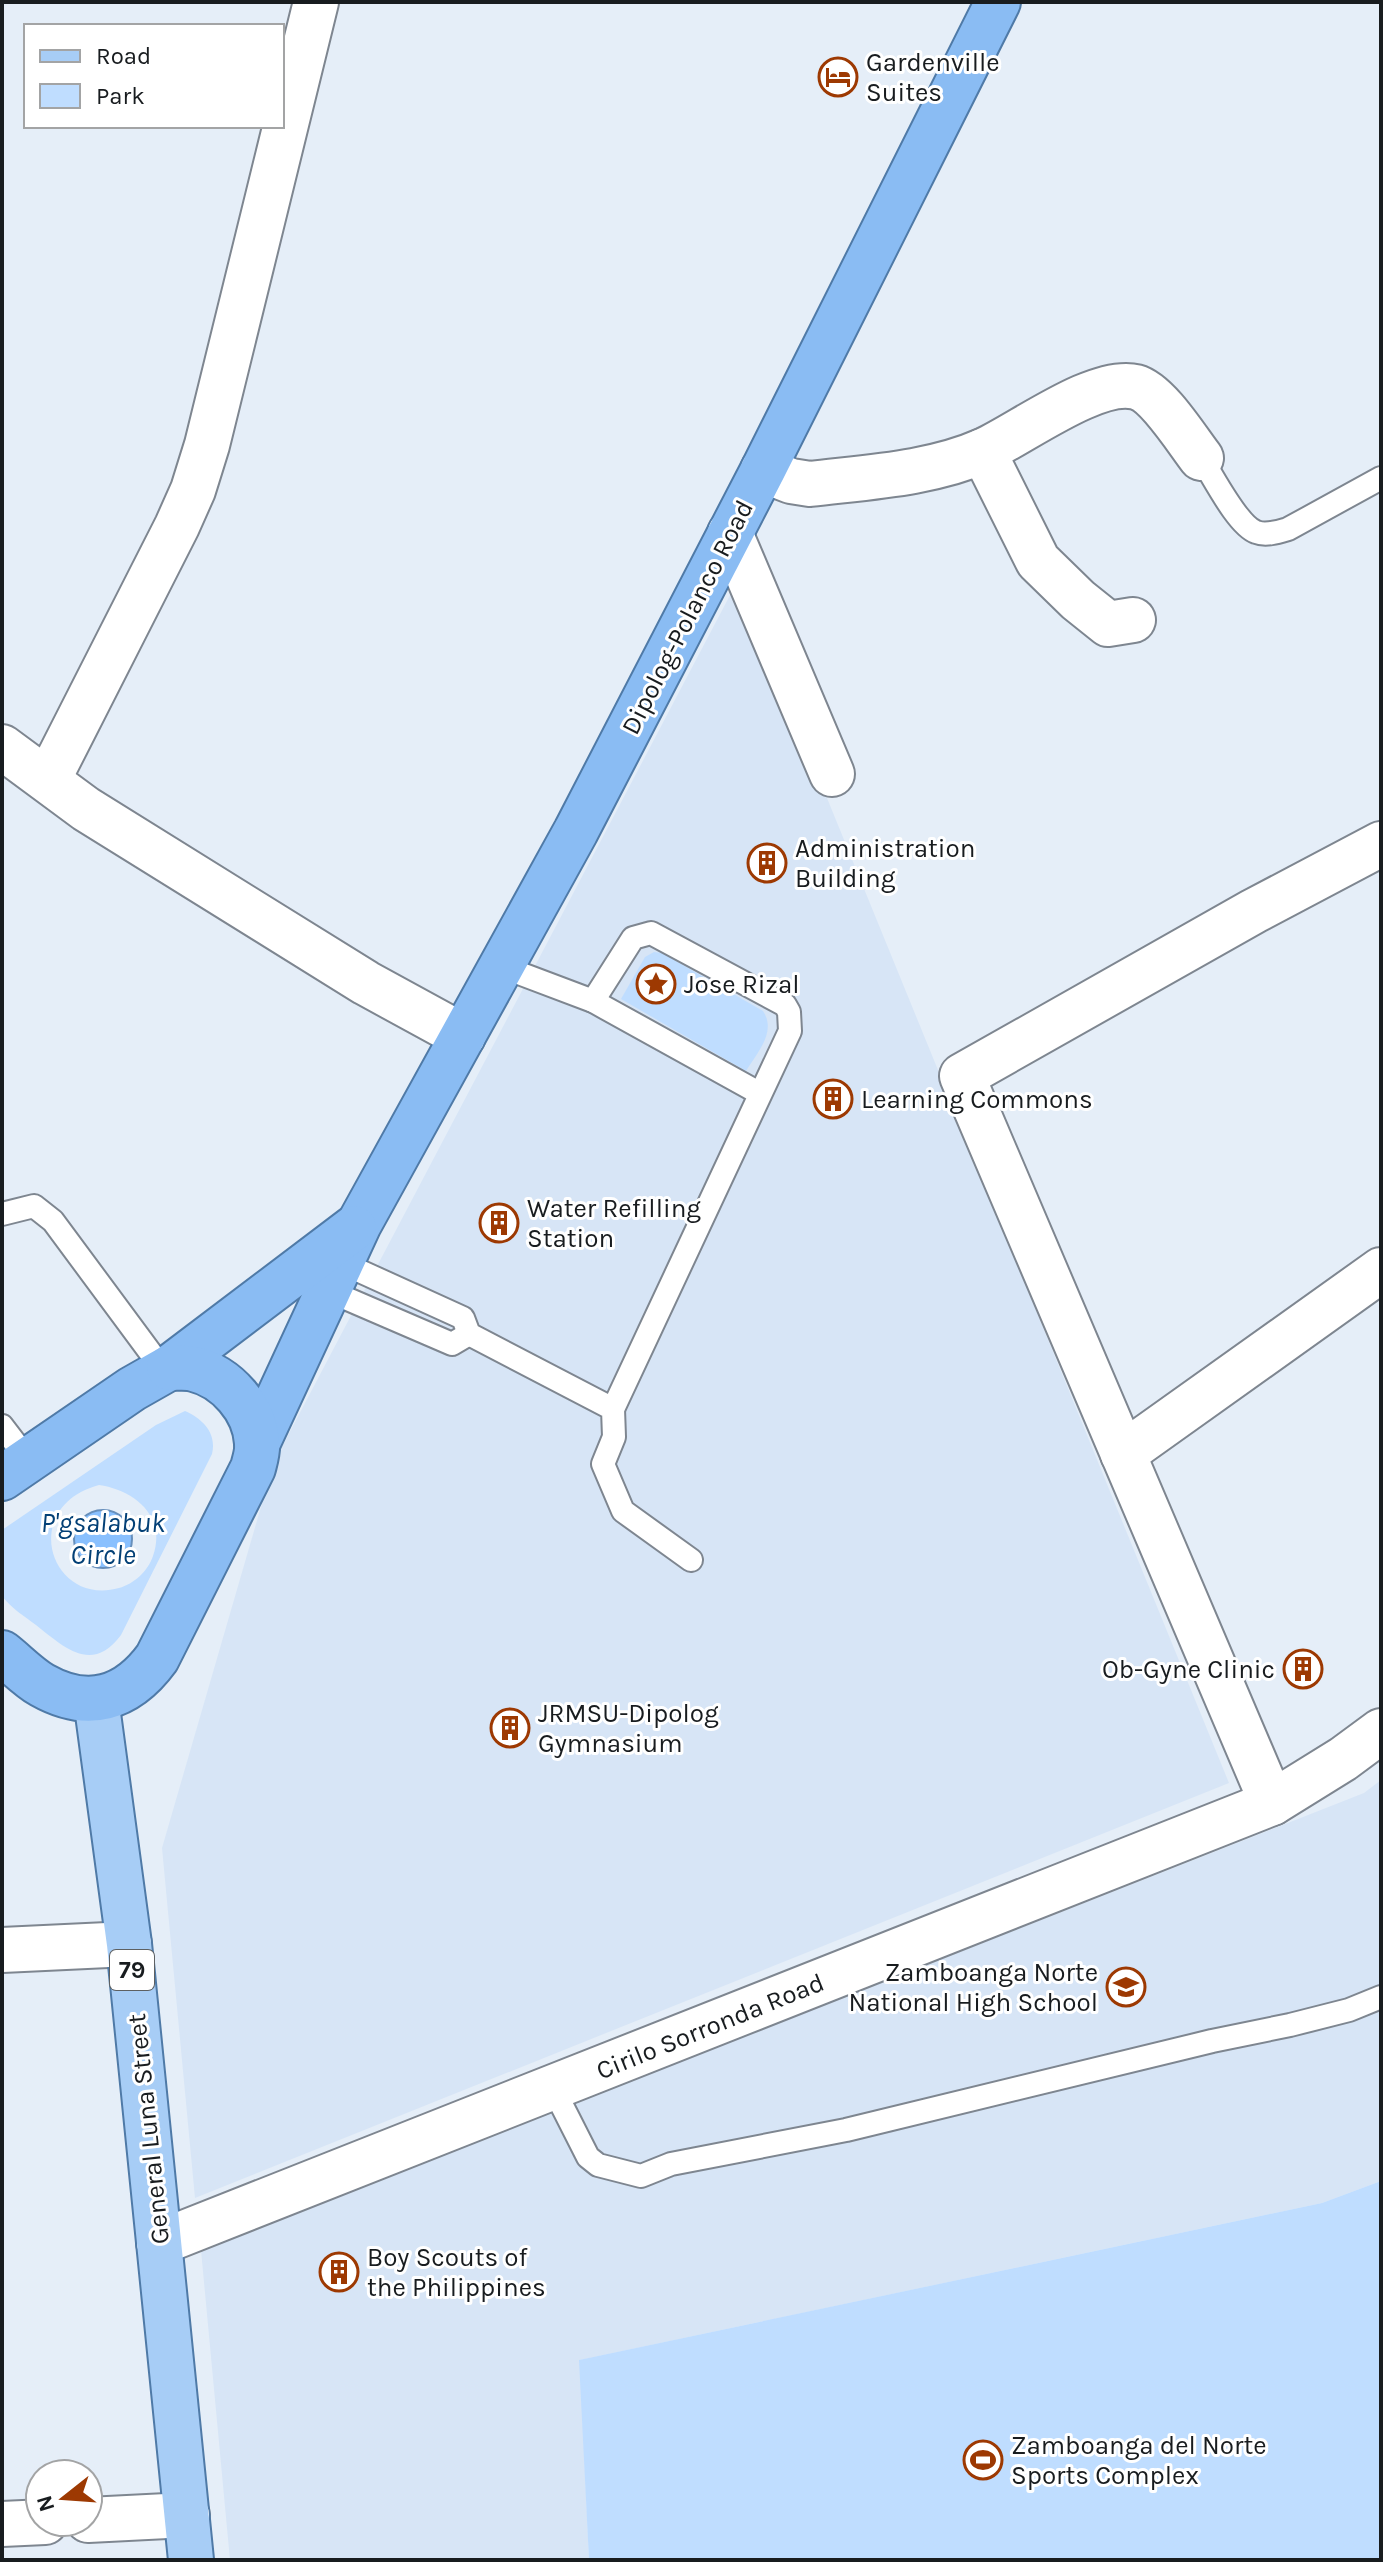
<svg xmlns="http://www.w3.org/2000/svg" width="1383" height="2562" font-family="Karla,sans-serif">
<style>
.built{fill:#d7e5f6}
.green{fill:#bfddff;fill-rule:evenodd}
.water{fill:#89c0fe;stroke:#678fbb;stroke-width:2}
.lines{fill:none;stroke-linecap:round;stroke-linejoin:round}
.service-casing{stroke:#7e8690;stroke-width:26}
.minor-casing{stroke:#7e8690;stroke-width:48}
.primary-casing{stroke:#4f7aa7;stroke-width:48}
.trunk-casing{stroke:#4f7aa7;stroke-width:48}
.service{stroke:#fff;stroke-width:22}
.minor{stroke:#fff;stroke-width:44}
.primary{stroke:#a7cdf6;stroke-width:44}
.trunk{stroke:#8abcf3;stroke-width:44}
.labels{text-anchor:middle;stroke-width:6;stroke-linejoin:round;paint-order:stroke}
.shield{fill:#fff;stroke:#5d6062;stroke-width:2}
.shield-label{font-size:24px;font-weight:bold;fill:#181c1f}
.poi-label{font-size:26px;fill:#181c1f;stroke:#fff;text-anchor:start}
.street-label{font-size:26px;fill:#181c1f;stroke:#fff}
.water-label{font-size:28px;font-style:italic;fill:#034076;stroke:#fff}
</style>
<rect width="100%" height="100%" fill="#e5eef8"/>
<!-- built -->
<g class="built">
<path d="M 738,580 L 1229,1783 L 195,2198 L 162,1848 L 274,1462 Z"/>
<path d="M 1381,1780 L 1381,2181 L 1322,2203 L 580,2360 L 589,2560 L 230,2560 L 201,2250 L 1364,1793 Z"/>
</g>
<!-- green -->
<g class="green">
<path d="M 654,952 L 662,953 L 763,1011 C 777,1032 757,1053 746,1071 L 621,999 L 645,957 Z"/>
<path d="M 185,1411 C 203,1419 217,1433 212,1454 L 121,1635 C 92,1674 65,1648 36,1625 C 24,1616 11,1608 2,1596 L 2,1530 L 156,1425 ZM 99,1485 C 134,1490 167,1516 153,1556 C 148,1571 134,1584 119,1588 C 50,1607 18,1507 99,1485 Z"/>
<path d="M 1381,2181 L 1381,2560 L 589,2560 L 579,2360 L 1322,2203 Z"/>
</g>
<!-- water -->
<circle class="water" cx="103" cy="1539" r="29"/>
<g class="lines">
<defs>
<g id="service">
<path d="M 1201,458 C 1213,476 1237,525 1256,532 C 1266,536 1278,532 1288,529 L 1381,478"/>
<path d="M 503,967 L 593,1001 L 759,1093"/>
<path d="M 593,1001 L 633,938 L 651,933 L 785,1005 L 789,1012 L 790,1031 L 613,1409"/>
<path d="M 2,1214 L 34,1206 L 53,1221 L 164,1371"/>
<path d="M 342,1263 L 463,1318 L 469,1334 L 613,1409 L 614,1437 L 603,1464 L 623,1511 L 691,1560"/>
<path d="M 329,1291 L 452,1344 L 469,1334"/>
<path d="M 2,1426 L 28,1460"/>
<path d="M 553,2088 L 588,2157 L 598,2165 L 641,2176 L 671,2164 L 846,2130 L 1212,2041 L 1290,2025 L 1349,2010 L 1381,1997"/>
</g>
<g id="minor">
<path d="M 983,451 L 1038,561 L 1078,600 L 1108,624 L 1133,620"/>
<path d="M 763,470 L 791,481 L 810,484 C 868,477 931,474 985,450 C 1022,433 1096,377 1136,387 C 1158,393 1187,440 1201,458"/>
<path d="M 730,533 L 832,774"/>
<path d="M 2,747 L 86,809 L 366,983 L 463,1036"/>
<path d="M 51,782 L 54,768 L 177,526 L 193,490 L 207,445 L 316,2"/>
<path d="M 1123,1454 L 1381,1270"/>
<path d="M 1272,1803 L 962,1076 L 1254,911 L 1381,844"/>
<path d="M 2,1950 L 129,1944"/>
<path d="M 159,2243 L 1272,1803 L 1343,1759 L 1381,1731"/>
<path d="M 88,2520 L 187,2515"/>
<path d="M 2,2524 L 45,2522"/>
</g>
<path id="primary" d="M 96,1699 L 129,1944 L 191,2560"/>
<g id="trunk">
<path d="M 257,1444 L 359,1224 L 576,831 L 763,470 L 998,2"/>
<path d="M 2,1478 L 132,1389 L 169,1368 L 354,1228"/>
<path d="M 2,1653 C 15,1663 28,1677 42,1685 C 88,1711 127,1699 157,1658 L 253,1468 C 255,1460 258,1451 257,1443 C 255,1409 227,1377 194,1369 C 187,1367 177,1368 169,1368"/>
</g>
</defs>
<!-- service casing -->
<use href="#service" class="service-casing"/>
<!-- minor casing -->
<use href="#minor" class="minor-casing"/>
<!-- primary casing -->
<use href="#primary" class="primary-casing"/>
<!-- trunk casing -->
<use href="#trunk" class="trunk-casing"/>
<!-- service -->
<use href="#service" class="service"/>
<!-- minor -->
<use href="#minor" class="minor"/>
<!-- primary -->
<use href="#primary" class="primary"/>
<!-- trunk -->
<use href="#trunk" class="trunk"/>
</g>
<!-- icons -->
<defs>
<symbol id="hotel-ring" viewBox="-11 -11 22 22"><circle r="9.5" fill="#fff" stroke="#9d3902" stroke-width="1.5"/><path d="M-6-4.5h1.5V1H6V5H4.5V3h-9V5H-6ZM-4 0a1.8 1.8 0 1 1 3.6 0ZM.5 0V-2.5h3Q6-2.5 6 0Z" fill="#9d3902"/></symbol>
<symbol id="building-ring" viewBox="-11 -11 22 22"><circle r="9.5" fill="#fff" stroke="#9d3902" stroke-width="1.5"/><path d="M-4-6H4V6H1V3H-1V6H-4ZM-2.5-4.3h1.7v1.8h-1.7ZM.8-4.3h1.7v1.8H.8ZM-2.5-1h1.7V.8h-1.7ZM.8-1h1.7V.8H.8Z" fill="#9d3902"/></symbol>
<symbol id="sight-ring" viewBox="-11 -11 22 22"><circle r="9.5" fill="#fff" stroke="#9d3902" stroke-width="1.5"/><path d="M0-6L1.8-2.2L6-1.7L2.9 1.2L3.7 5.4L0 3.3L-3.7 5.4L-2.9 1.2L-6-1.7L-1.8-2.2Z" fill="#9d3902"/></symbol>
<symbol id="school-ring" viewBox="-11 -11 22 22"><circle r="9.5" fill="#fff" stroke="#9d3902" stroke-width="1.5"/><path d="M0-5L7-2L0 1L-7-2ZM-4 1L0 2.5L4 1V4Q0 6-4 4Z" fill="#9d3902"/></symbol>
<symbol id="stadium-ring" viewBox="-11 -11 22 22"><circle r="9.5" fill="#fff" stroke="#9d3902" stroke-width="1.5"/><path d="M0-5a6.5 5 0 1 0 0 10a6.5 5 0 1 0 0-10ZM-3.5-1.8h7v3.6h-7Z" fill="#9d3902"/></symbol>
</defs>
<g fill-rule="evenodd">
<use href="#hotel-ring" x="816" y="55" width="44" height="44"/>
<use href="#building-ring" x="745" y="841" width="44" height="44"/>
<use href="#sight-ring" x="634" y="962" width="44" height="44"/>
<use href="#building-ring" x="811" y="1077" width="44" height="44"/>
<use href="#building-ring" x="477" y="1201" width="44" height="44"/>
<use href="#building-ring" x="1281" y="1647" width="44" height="44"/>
<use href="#building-ring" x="488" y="1706" width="44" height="44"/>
<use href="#school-ring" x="1104" y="1965" width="44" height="44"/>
<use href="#building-ring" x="317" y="2250" width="44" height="44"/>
<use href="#stadium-ring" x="961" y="2438" width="44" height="44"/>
</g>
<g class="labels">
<!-- shield labels -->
<rect class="shield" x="110" y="1950" width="44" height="40" rx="6"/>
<g class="shield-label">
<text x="132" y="1978">79</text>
</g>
<!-- poi labels -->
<g class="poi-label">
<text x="866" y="71">Gardenville<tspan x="866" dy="30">Suites</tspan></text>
<text x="795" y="857">Administration<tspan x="795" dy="30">Building</tspan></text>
<text x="684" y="993">Jose Rizal</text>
<text x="861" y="1108">Learning Commons</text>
<text x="527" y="1217">Water Refilling<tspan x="527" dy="30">Station</tspan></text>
<text x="1275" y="1678" text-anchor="end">Ob-Gyne Clinic</text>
<text x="538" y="1722">JRMSU-Dipolog<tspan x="538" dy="30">Gymnasium</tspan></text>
<text x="1098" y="1981" text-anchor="end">Zamboanga Norte<tspan x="1098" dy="30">National High School</tspan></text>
<text x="367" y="2266">Boy Scouts of<tspan x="367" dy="30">the Philippines</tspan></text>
<text x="1011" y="2454">Zamboanga del Norte<tspan x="1011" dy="30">Sports Complex</tspan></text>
</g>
<!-- street labels -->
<g class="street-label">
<text transform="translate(687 617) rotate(-63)" y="9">Dipolog-Polanco Road</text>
<text transform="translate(710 2026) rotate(-22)" y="9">Cirilo Sorronda Road</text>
<text transform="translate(148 2129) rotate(-96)" y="9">General Luna Street</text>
</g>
<!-- water labels -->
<g class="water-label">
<text x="103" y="1532">P'gsalabuk<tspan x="103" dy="32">Circle</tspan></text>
</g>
</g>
<!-- border -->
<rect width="1383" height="2562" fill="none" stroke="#181c1f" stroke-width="8"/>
<!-- legend -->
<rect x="24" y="24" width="260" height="104" fill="#ffffff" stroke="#a3a4a5" stroke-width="2"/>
<rect x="40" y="50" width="40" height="12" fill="#a7cdf6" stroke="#a3a4a5" stroke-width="2"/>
<text x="96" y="64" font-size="24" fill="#181c1f">Road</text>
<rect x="40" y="84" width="40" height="24" fill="#bfddff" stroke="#a3a4a5" stroke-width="2"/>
<text x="96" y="104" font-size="24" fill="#181c1f">Park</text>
<!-- north arrow -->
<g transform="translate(64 2498) rotate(253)"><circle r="38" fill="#ffffff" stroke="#a3a4a5" stroke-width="2"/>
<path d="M0-6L14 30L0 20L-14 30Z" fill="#9d3902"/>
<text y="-12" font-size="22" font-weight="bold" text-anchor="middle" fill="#181c1f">N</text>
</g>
</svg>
